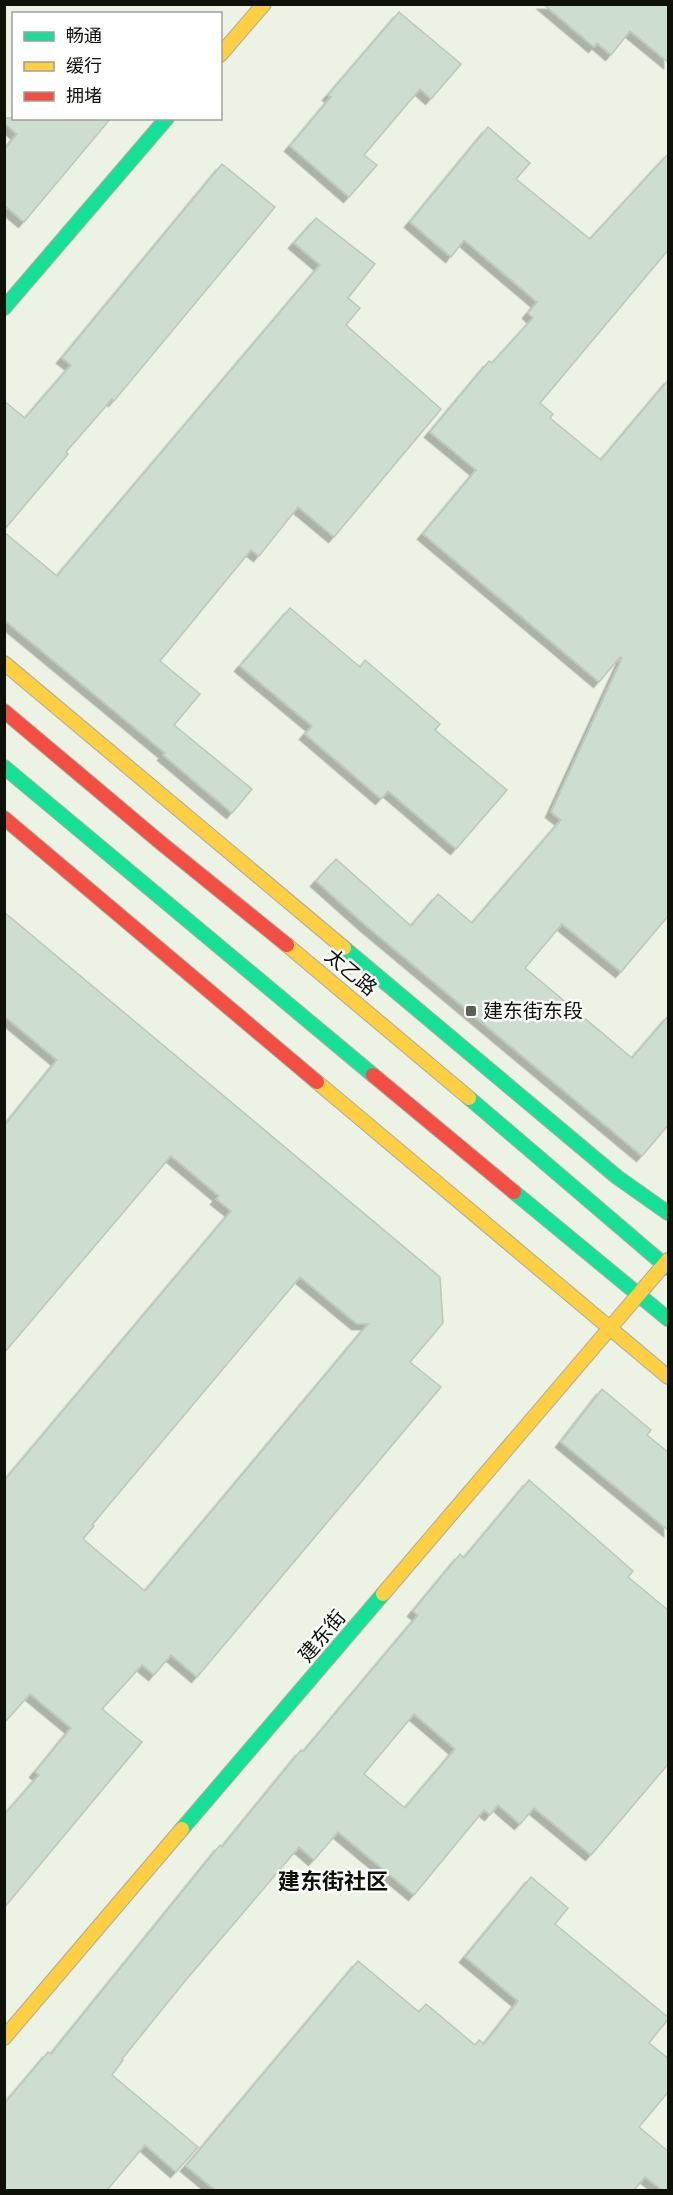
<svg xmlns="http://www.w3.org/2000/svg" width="673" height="2195" font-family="'Sofia Sans Condensed','Noto Sans SC',sans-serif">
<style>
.building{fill:#cdded0;stroke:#bdc6bc;stroke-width:1.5;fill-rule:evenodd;filter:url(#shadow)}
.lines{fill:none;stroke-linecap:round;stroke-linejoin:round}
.fast-casing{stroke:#a8ada2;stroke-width:16}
.slow-casing{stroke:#a8ada2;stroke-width:16}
.jam-casing{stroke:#a8ada2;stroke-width:16}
.fast{stroke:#16e098;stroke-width:14}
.slow{stroke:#ffcf43;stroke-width:14}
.jam{stroke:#f24e42;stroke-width:14}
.poi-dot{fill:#5b6055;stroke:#fff;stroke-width:2}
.labels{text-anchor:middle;stroke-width:5;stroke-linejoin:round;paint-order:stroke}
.street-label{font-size:20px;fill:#0d1108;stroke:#fff}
.poi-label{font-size:20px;fill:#0d1108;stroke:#fff;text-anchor:start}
.quarter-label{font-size:22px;font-weight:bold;fill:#0d1108;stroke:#fff}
</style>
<defs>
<filter id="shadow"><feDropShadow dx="-5.5" dy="5.5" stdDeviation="0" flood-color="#0004"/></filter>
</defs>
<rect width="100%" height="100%" fill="#ecf3e4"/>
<!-- building -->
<g class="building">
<path d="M 543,4 L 669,4 L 669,63 L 630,31 L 611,55 L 597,43 L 594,47 Z"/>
<path d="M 399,12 L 461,64 L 431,99 L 420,89 L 364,155 L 377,165 L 349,197 L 290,146 L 331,97 L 328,95 Z"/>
<path d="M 4,118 L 111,118 L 24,222 L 4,205 L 4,150 L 17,134 L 4,123 Z"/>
<path d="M 488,127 L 530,163 L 516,179 L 590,239 L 669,153 L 669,249 L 540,403 L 553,414 L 550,418 L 601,460 L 669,379 L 669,915 L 621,972 L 562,924 L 525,968 L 632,1058 L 669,1015 L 669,1124 L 642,1156 L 364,924 L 316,881 L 336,859 L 411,926 L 438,894 L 472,923 L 561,820 L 551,812 L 622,658 L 620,657 L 599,682 L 423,534 L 476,470 L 430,432 L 489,361 L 492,363 L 533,318 L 528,313 L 537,302 L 464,240 L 451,257 L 410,222 Z"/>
<path d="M 222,164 L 275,207 L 114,401 L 112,399 L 66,452 L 68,454 L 4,530 L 4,401 L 25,418 L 71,365 L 62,358 Z"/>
<path d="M 316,218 L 375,264 L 348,298 L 360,308 L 346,325 L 441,409 L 334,537 L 298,507 L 259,556 L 251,550 L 160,661 L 200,694 L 174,725 L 252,789 L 232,813 L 163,755 L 165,753 L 4,620 L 4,532 L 57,576 L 320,265 L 294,243 Z"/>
<path d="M 290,608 L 360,667 L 365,660 L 440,724 L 435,730 L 507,790 L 456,849 L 388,791 L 381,799 L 305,734 L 312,726 L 240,666 Z"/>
<path d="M 4,912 L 440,1277 L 443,1323 L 410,1362 L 441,1387 L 197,1677 L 171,1655 L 154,1675 L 142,1665 L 102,1709 L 142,1742 L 4,1908 L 4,1815 L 39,1775 L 35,1772 L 71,1728 L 30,1694 L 4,1723 L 4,1481 L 231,1211 L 216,1199 L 219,1196 L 171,1156 L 4,1353 L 4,1126 L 57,1060 L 4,1016 ZM 300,1277 L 357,1324 L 368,1324 L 145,1591 L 83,1539 L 94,1526 L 92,1525 Z"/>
<path d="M 602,1389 L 651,1430 L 647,1435 L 669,1453 L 669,1531 L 561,1442 Z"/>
<path d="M 529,1480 L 633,1571 L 628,1577 L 669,1611 L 669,1763 L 591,1855 L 534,1808 L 520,1824 L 498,1805 L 490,1815 L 484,1810 L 414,1895 L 338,1832 L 314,1860 L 299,1847 L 185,1981 L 122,2059 L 123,2060 L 112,2075 L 198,2147 L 176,2172 L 145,2145 L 107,2190 L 4,2190 L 4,2104 L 48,2052 L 51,2054 L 220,1845 L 222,1847 L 301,1750 L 303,1752 L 418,1615 L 413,1611 L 460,1554 L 464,1558 ZM 414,1714 L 455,1749 L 405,1808 L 364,1774 Z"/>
<path d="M 531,1877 L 568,1908 L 555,1924 L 669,2018 L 649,2043 L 669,2059 L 669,2091 L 639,2127 L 669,2152 L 669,2190 L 662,2190 L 645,2177 L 634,2190 L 215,2190 L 186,2166 L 358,1961 L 419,2012 L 426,2004 L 475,2045 L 479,2040 L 484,2044 L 518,2001 L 465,1957 Z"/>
</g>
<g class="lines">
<defs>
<g id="fast">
<path d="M 4,308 L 167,118"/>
<path d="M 4,767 L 373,1075"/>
<path d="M 344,948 L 617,1177 L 668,1213"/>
<path d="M 469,1098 L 668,1268"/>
<path d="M 514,1192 L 668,1319"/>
<path d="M 182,1829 L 383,1594"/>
</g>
<g id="slow">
<path d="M 220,55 L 264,4"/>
<path d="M 4,663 L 344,948"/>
<path d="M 287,945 L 469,1098"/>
<path d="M 317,1082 L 668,1377"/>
<path d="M 383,1594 L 668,1260"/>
<path d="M 4,2038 L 182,1829"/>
</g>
<g id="jam">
<path d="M 4,711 L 161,843 L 287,945"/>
<path d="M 4,818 L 317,1082"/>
<path d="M 373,1075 L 514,1192"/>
</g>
</defs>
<!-- fast casing -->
<use href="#fast" class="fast-casing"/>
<!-- slow casing -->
<use href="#slow" class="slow-casing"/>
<!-- jam casing -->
<use href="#jam" class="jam-casing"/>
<!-- fast -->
<use href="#fast" class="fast"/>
<!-- slow -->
<use href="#slow" class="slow"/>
<!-- jam -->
<use href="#jam" class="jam"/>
</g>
<!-- markers -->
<rect class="poi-dot" x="465" y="1005" width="12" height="12" rx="3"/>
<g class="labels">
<!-- street labels -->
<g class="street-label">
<text transform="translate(351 972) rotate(40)" y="7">太乙路</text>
<text transform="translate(322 1636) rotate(-50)" y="7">建东街</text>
</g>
<!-- poi labels -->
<g class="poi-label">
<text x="483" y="1018">建东街东段</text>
</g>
<!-- quarter labels -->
<g class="quarter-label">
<text x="333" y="1889">建东街社区</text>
</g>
</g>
<!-- border -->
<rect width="673" height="2195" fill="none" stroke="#0d1108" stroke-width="12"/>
<!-- legend -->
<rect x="12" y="12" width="210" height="108" fill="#ffffff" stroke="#9ea09c" stroke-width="1.5"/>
<rect x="24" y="32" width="30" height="9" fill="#16e098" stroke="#9ea09c" stroke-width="1.5"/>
<text x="66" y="42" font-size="18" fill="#0d1108">畅通</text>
<rect x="24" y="62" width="30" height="9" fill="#ffcf43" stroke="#9ea09c" stroke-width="1.5"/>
<text x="66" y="72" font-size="18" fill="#0d1108">缓行</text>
<rect x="24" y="92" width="30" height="9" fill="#f24e42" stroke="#9ea09c" stroke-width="1.5"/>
<text x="66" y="102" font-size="18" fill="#0d1108">拥堵</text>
</svg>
